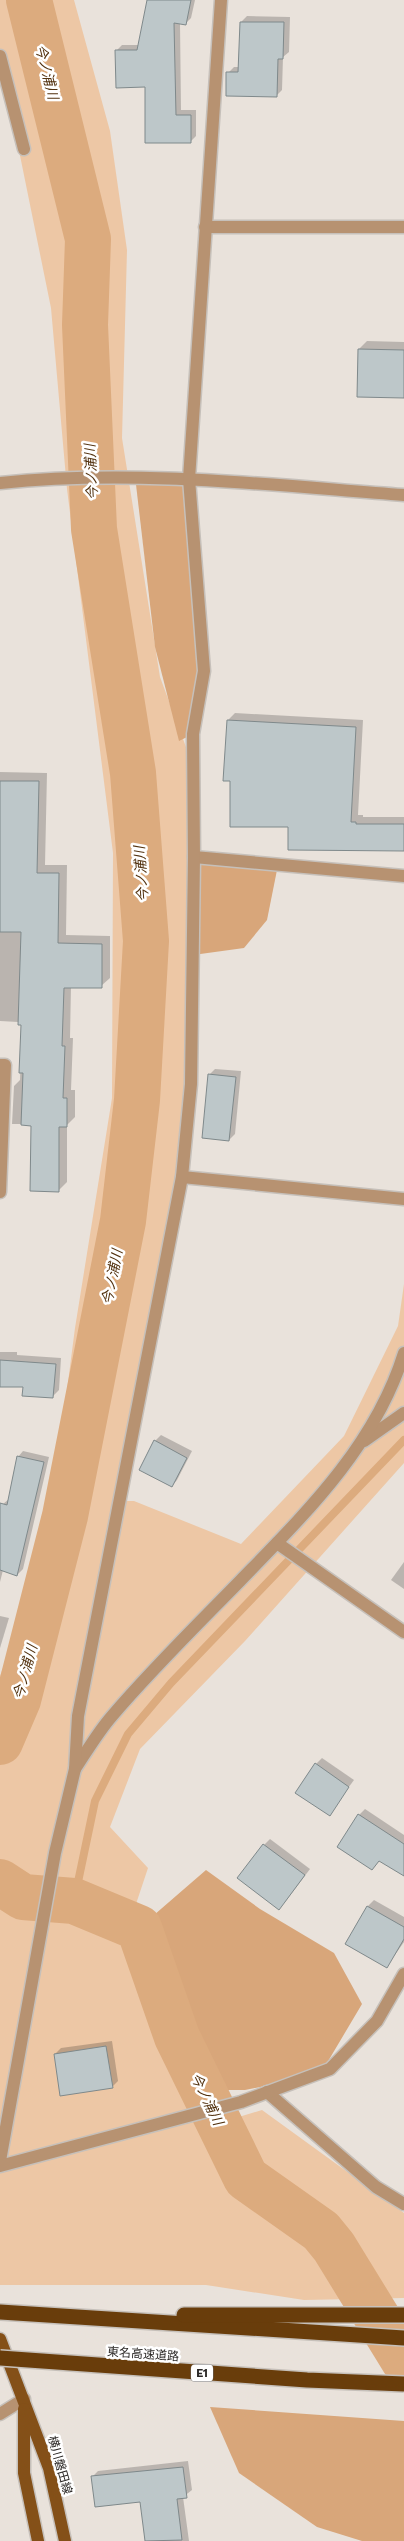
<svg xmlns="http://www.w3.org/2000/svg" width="404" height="2541" font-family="'Work Sans','Noto Sans JP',sans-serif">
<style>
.green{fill:#edc7a5}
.forest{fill:#d8a67a}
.shadow{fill:#0003}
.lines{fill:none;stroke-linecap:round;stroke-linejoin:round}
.stream{stroke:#dcab7e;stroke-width:8}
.river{stroke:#dcab7e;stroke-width:46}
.building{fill:#bdc7c9;stroke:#7f898b}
.minor-casing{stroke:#c6c0ba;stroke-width:15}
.major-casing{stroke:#c6c0ba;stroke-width:15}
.highway-casing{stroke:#c6c0ba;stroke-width:18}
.minor{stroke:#b79271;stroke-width:12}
.major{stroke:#845018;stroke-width:12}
.highway{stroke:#693d0b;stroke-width:15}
.highway-bridge-casing{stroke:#c6c0ba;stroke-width:18;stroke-linecap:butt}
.highway-bridge{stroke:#693d0b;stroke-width:15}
.labels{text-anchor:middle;stroke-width:5;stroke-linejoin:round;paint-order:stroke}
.shield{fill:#fff;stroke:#696766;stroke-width:1}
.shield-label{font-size:11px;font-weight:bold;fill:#292624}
.street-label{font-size:12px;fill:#292624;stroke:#fff}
.water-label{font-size:14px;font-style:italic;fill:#52310e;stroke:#fff}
</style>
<rect width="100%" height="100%" fill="#e9e2db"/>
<!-- green -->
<path class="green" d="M 0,0 L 74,0 L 110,131 L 127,250 L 122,438 L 160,677 L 193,766 L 192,982 L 176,1206 L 120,1501 L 134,1501 L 241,1544 L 344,1436 L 398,1326 L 404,1284 L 404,1463 L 245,1641 L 140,1749 L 110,1827 L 148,1868 L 133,1913 L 202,2090 L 219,2123 L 262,2110 L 404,2213 L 404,2298 L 304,2300 L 206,2285 L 0,2285 L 0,1676 L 46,1552 L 75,1328 L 112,1098 L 113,853 L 67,489 L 51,308 L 0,57 Z"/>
<!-- forest -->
<g class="forest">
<path d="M 135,476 L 189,479 L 204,671 L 193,734 L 179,741 L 155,647 Z"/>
<path d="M 194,857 L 278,865 L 267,920 L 244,948 L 193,955 Z"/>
<path d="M 206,1870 L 260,1909 L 334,1953 L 362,2004 L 327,2063 L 265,2086 L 245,2090 L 202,2090 L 139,1928 Z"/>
<path d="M 210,2407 L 404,2421 L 404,2541 L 362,2541 L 317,2527 L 239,2473 Z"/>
</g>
<!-- shadow -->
<g class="shadow">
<path d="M 148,0 L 195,0 L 191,18 L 185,24 L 180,23 L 181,110 L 196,110 L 196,136 L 190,142 L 116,51 L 122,45 L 140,45 Z"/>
<path d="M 247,16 L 290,17 L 289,52 L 283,57 L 282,90 L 276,96 L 228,73 L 234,67 L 240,67 L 241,22 Z"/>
<path d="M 367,341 L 404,342 L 404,397 L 359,349 Z"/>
<path d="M 235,713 L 363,720 L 358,815 L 363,815 L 363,817 L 404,817 L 404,850 L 290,826 L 231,780 L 228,720 Z"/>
<path d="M 0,772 L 47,773 L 45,865 L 67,865 L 66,935 L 110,936 L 110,978 L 101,986 L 71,986 L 70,1038 L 73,1038 L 71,1090 L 75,1090 L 75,1117 L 67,1125 L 67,1182 L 59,1190 L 32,1124 L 12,1124 L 14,1086 L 20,1080 L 22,1024 L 18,1022 L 0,1021 Z"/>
<path d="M 215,1069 L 241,1071 L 235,1134 L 229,1140 L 209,1075 Z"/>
<path d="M 0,1352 L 17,1352 L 17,1355 L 61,1358 L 59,1390 L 53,1396 L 24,1386 L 0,1386 Z"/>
<path d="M 161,1435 L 192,1451 L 177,1480 L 172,1486 L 155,1441 Z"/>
<path d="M 23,1451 L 49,1457 L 23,1569 L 17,1575 L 3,1570 L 0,1582 L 0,1516 L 3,1504 L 9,1499 L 18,1457 Z"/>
<path d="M 404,1562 L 404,1589 L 391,1580 Z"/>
<path d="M 0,1616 L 9,1618 L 0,1648 Z"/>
<path d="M 322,1758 L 354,1780 L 329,1814 L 316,1764 Z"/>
<path d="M 365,1809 L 404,1835 L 404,1875 L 380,1860 L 372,1869 L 359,1815 Z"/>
<path d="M 270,1839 L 310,1869 L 285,1902 L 264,1845 Z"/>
<path d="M 374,1900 L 404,1917 L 404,1942 L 387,1966 L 368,1906 Z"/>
<path d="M 112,2041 L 118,2081 L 112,2087 L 55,2054 L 61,2048 Z"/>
<path d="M 188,2461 L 192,2490 L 183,2497 L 189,2541 L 147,2541 L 141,2500 L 92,2477 L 98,2471 Z"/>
</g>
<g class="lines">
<!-- stream -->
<path class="stream" d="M 74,1901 L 95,1801 L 128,1734 L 171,1683 L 404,1440"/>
<!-- river -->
<g class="river">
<path d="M 0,1742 L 18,1700 L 65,1516 L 123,1221 L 137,1100 L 146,941 L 133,773 L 94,529 L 85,325 L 88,239 L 29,0"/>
<path d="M 0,1882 L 23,1897 L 74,1901 L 139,1928 L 177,2037 L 246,2178 L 321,2231 L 334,2247 L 404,2361"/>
</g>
</g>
<!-- building -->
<g class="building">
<path d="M 147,0 L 191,0 L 186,25 L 174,23 L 176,115 L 191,115 L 191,143 L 145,143 L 145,87 L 116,88 L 115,50 L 137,50 Z"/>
<path d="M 240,22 L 284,22 L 283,59 L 278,59 L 277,97 L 226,96 L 226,72 L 238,72 Z"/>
<path d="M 358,349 L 404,350 L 404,398 L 357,397 Z"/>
<path d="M 227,720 L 356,727 L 351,822 L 356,822 L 356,824 L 404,824 L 404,851 L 288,850 L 288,827 L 230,827 L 230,781 L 223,781 Z"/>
<path d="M 0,781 L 39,781 L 37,873 L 59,873 L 58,943 L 102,944 L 102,988 L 64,988 L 62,1046 L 65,1046 L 63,1098 L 67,1098 L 67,1127 L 59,1127 L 59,1192 L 30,1191 L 31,1126 L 21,1125 L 23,1073 L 19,1073 L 21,1025 L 18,1025 L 21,932 L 0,932 Z"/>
<path d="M 208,1074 L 236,1077 L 229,1141 L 202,1138 Z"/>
<path d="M 0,1360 L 56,1364 L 53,1398 L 22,1396 L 23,1387 L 0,1387 Z"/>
<path d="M 154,1440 L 187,1458 L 172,1487 L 139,1470 Z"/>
<path d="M 17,1456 L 44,1462 L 17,1576 L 0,1570 L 0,1503 L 7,1505 Z"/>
<path d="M 315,1763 L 349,1787 L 330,1816 L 295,1793 Z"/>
<path d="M 358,1814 L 404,1844 L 404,1876 L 379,1861 L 372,1870 L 337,1847 Z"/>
<path d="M 263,1844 L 305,1875 L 279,1910 L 237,1878 Z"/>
<path d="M 367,1906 L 404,1927 L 404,1939 L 387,1968 L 345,1944 Z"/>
<path d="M 106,2046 L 113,2088 L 60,2096 L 54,2054 Z"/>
<path d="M 183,2467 L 187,2498 L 177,2499 L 182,2540 L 145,2541 L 140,2502 L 95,2507 L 91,2476 Z"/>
</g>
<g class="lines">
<defs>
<g id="minor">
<path d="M 0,56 L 24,149"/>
<path d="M 205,227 L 404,227"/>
<path d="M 0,483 C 135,469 269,485 404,495"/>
<path d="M 194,857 L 404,876"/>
<path d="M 0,1065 L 5,1065 L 0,1192"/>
<path d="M 182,1177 L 404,1199"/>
<path d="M 364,1441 L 404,1413"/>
<path d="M 277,1543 L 404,1632"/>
<path d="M 75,1769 C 87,1751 98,1732 112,1716 C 152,1669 197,1625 240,1581 C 306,1513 375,1446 404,1353"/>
<path d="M 267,2092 L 376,2187 L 404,2204"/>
<path d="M 0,2161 L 55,1853 L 75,1769 L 78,1716 L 182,1177 L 191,1084 L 194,857 L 193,734 L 204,671 L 189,479 L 221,0"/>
<path d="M 0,2166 L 241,2102 L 330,2069 L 377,2021 L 404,1974"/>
<path d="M 0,2414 L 24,2399"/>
</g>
<g id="major">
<path d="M 0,2339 L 49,2468 L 65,2541"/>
<path d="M 24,2409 L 24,2473 L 38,2541"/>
</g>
<g id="highway">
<path d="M 0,2312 L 404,2338"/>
<path d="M 184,2315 L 404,2315"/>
</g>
</defs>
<!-- minor casing -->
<use href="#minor" class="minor-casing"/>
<!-- major casing -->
<use href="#major" class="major-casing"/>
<!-- highway casing -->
<use href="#highway" class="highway-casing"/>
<!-- minor -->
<use href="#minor" class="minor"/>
<!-- major -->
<use href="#major" class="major"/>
<!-- highway -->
<use href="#highway" class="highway"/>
<defs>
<path id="highway-bridge" d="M 0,2358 L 307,2380 L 404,2384"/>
</defs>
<!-- highway-bridge casing -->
<use href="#highway-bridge" class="highway-bridge-casing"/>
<!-- highway-bridge -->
<use href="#highway-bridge" class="highway-bridge"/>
</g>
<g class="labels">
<!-- shield labels -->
<rect class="shield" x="191" y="2364.5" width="22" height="17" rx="4"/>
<g class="shield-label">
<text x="202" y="2377">E1</text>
</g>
<!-- street labels -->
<g class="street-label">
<text transform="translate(143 2354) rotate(4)" y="4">東名高速道路</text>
<text transform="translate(60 2465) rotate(74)" y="4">横川磐田線</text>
</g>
<!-- water labels -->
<g class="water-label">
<text transform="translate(47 72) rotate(76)" y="5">今ノ浦川</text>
<text transform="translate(91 472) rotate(-93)" y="5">今ノ浦川</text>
<text transform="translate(141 874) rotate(-94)" y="5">今ノ浦川</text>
<text transform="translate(112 1277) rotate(-79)" y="5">今ノ浦川</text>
<text transform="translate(25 1672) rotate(-75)" y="5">今ノ浦川</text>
<text transform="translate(207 2099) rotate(64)" y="5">今ノ浦川</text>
</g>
</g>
</svg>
